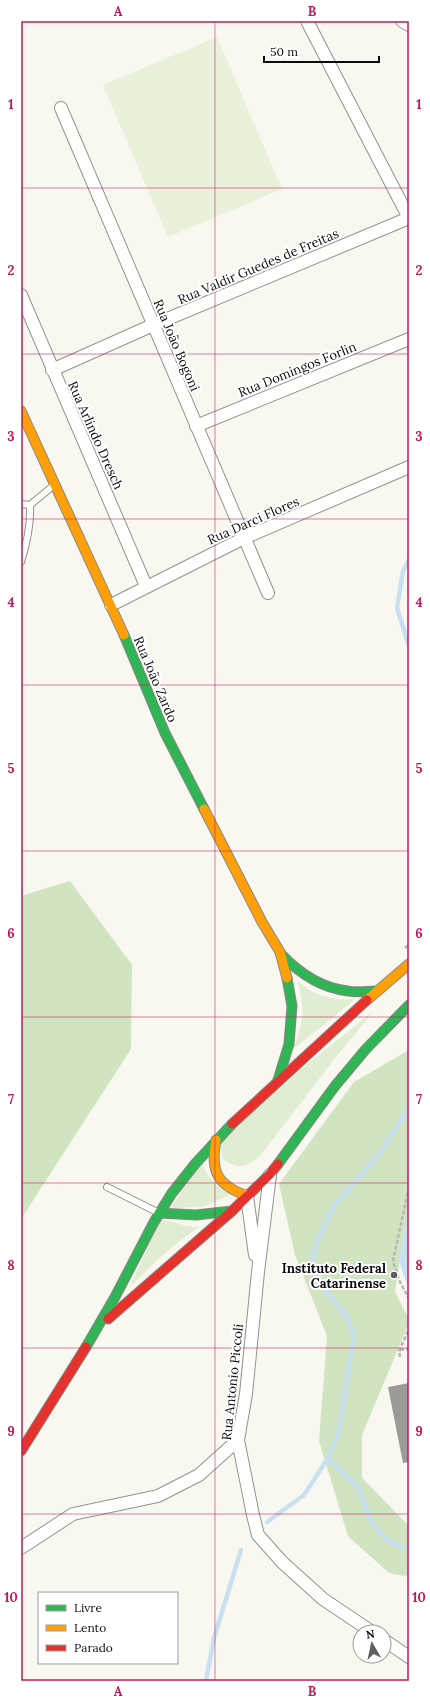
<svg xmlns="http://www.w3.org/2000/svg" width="430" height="1702" font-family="Lora,serif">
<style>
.green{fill:#e1edd2}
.forest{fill:#d1e4c1}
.pitch{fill:#eaf1db}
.water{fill:#c9e0f0}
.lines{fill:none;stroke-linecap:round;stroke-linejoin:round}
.stream{stroke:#c9e0f0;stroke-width:4.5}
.building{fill:#9c9a96}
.lane-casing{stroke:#93928f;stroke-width:8}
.street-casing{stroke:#93928f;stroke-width:14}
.fast-casing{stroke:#898985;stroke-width:11}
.slow-casing{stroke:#898985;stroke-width:11}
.jam-casing{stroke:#898985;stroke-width:11}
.path{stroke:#b7b7b5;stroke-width:2.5;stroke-dasharray:4 2;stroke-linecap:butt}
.lane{stroke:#fefefd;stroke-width:6}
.street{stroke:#fefefd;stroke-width:12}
.fast{stroke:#30b455;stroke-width:9}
.slow{stroke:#ff9f0a;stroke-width:9}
.jam{stroke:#e5322d;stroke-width:9}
.grid{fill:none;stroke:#c2185b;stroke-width:1;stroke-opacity:0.55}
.poi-dot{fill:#5f5f5c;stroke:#fff;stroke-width:1.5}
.labels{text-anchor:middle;stroke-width:4;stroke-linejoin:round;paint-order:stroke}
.street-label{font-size:13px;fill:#0c0c0c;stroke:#fff}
.poi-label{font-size:13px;font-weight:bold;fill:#0c0c0c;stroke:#fff;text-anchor:end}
.neatline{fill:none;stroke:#c2185b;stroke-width:1.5}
.grid-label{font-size:13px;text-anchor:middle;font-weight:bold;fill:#c2185b}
</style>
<rect width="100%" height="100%" fill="#f9f8f0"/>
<!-- green -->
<g class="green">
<path d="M 298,981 C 313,996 333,1001 355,999 L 330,1020 L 293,1049 C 304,1019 305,1013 298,981 Z"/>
<path d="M 381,1005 L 372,1013 L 332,1062 L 261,1155 C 248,1167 237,1171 222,1158 L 220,1141 L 299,1071 Z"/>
<path d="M 200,1160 C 208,1179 216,1184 232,1194 L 203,1207 L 171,1208 Z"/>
<path d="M 161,1219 L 187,1226 L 199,1227 C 173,1245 151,1265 129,1288 Z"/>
</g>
<!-- forest -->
<g class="forest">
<path d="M 70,881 L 132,965 L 131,1049 L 21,1219 L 21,896 Z"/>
<path d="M 409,1050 L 409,1202 L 395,1292 L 409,1319 L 409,1323 L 362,1435 L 362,1478 L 409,1526 L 409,1577 L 389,1573 L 348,1536 L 319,1441 L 327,1336 L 295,1255 L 279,1184 L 354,1082 Z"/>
</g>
<!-- pitch -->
<path class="pitch" d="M 217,37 L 282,189 L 168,237 L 103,85 Z"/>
<!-- water -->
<path class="water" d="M 409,1202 L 409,1290 L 399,1262 Z"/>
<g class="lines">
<!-- stream -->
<g class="stream">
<path d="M 409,560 L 403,571 L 397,608 L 409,646"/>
<path d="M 409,1108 L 380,1153 L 333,1207 L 315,1246 L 313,1265 L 317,1280 L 347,1317 L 354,1337 L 339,1430 L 328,1458 L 357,1486 L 372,1523 L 389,1542 L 409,1549"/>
<path d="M 267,1522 L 304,1495 L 328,1458"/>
<path d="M 206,1681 L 214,1638 L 241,1550"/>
</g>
</g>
<!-- building -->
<path class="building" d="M 409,1383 L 409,1462 L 403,1463 L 388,1387 Z"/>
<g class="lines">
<defs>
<g id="lane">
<path d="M 21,504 L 30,505 L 53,486"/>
<path d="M 21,562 C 27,543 31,525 30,505"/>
<path d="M 107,1187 L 157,1212"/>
</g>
<g id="street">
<path d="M 307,21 L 409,218"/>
<path d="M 402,21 L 409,25"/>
<path d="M 61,108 L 268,593"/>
<path d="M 21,295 L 146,586"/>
<path d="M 52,370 L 153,325 L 409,218"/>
<path d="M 196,426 L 409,339"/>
<path d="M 111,605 L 244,538 L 409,467"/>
<path d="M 270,1175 L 258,1272 L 246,1394 L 238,1440 L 253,1515 L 258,1535 L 282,1562 L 323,1599 L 372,1632"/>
<path d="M 247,1196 L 255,1255"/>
<path d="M 21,1548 L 73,1514 L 158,1496 L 199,1475 L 238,1440"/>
<path d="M 384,1640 L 409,1657"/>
</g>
<g id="fast">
<path d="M 124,635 L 165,733 L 204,809"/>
<path d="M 281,954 C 299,973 321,988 348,991 C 357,993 367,991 376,991"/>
<path d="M 278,1080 L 289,1044 L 292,1006 L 287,978"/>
<path d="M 278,1164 L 335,1086 L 366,1049 L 409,1005"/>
<path d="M 159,1213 L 196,1215 L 232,1211"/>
<path d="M 86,1347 L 115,1297 L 154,1222 L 172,1193 L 195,1164 L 232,1124"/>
</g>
<g id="slow">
<path d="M 21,411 L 124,635"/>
<path d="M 204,809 L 262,922 L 280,952 L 287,978"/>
<path d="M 367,1000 L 409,964"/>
<path d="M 216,1140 C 210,1171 217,1185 247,1196"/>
</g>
<g id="jam">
<path d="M 232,1124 L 367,1000"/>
<path d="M 108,1319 L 232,1211 L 270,1174 L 278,1164"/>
<path d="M 21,1451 L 86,1347"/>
</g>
</defs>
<!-- lane casing -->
<use href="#lane" class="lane-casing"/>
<!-- street casing -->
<use href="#street" class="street-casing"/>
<!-- fast casing -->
<use href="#fast" class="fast-casing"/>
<!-- slow casing -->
<use href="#slow" class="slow-casing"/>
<!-- jam casing -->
<use href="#jam" class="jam-casing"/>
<!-- path -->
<g class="path">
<path d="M 405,948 L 409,944"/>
<path d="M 409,1187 L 393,1261 L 399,1280 L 409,1299"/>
<path d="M 400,1350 L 409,1349"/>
<path d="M 400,1357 L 399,1351 L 409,1329"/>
</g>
<!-- lane -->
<use href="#lane" class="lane"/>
<!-- street -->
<use href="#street" class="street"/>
<!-- fast -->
<use href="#fast" class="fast"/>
<!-- slow -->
<use href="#slow" class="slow"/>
<!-- jam -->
<use href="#jam" class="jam"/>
</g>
<!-- grid -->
<path class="grid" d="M 215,21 L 215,1681M 21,188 L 409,188M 21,354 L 409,354M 21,519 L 409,519M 21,685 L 409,685M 21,851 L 409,851M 21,1017 L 409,1017M 21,1183 L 409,1183M 21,1348 L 409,1348M 21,1514 L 409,1514"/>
<!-- markers -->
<circle class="poi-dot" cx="394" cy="1275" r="4"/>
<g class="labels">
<!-- street labels -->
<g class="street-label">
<text transform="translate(258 266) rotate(-23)" y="5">Rua Valdir Guedes de Freitas</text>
<text transform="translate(177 345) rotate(67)" y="5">Rua João Bogoni</text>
<text transform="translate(297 369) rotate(-22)" y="5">Rua Domingos Forlin</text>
<text transform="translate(96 435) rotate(66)" y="5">Rua Arlindo Dresch</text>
<text transform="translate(253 520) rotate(-24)" y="5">Rua Darci Flores</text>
<text transform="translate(156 679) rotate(67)" y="5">Rua João Zardo</text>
<text transform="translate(232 1382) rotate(-84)" y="5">Rua Antonio Piccoli</text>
</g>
<!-- poi labels -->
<g class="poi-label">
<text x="386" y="1273">Instituto Federal<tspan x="386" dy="15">Catarinense</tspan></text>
</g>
</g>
<!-- border -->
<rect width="430" height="1702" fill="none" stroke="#ffffff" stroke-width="44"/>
<!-- legend -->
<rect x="38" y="1592" width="140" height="72" fill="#ffffff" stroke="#9e9e9e"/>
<rect x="46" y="1605" width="20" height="6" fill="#30b455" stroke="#9e9e9e"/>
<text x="74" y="1612" font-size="12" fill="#0c0c0c">Livre</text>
<rect x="46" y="1625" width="20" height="6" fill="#ff9f0a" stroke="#9e9e9e"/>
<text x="74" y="1632" font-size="12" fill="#0c0c0c">Lento</text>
<rect x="46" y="1645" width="20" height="6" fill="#e5322d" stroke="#9e9e9e"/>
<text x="74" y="1652" font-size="12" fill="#0c0c0c">Parado</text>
<!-- north arrow -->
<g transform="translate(372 1644) rotate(351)"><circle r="19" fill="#ffffff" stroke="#9e9e9e"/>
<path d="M0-3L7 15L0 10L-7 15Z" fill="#5f5f5c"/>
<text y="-6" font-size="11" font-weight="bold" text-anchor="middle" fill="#0c0c0c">N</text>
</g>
<!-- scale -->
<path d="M264 56v6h115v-6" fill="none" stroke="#0c0c0c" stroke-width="2"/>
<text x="270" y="56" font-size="12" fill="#0c0c0c" stroke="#ffffff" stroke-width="3" paint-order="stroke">50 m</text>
<rect x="22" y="22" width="386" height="1658" class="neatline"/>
<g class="grid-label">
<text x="118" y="16">A</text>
<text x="312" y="16">B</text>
<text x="11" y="109">1</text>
<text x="419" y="109">1</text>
<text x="11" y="275">2</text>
<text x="419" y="275">2</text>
<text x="11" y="441">3</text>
<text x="419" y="441">3</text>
<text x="11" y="607">4</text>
<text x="419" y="607">4</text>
<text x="11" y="773">5</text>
<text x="419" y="773">5</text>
<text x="11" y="938">6</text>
<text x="419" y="938">6</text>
<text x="11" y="1104">7</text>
<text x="419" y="1104">7</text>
<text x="11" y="1270">8</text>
<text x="419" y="1270">8</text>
<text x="11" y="1436">9</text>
<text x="419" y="1436">9</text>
<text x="11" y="1602">10</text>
<text x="419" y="1602">10</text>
<text x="118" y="1696">A</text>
<text x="312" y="1696">B</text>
</g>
</svg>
